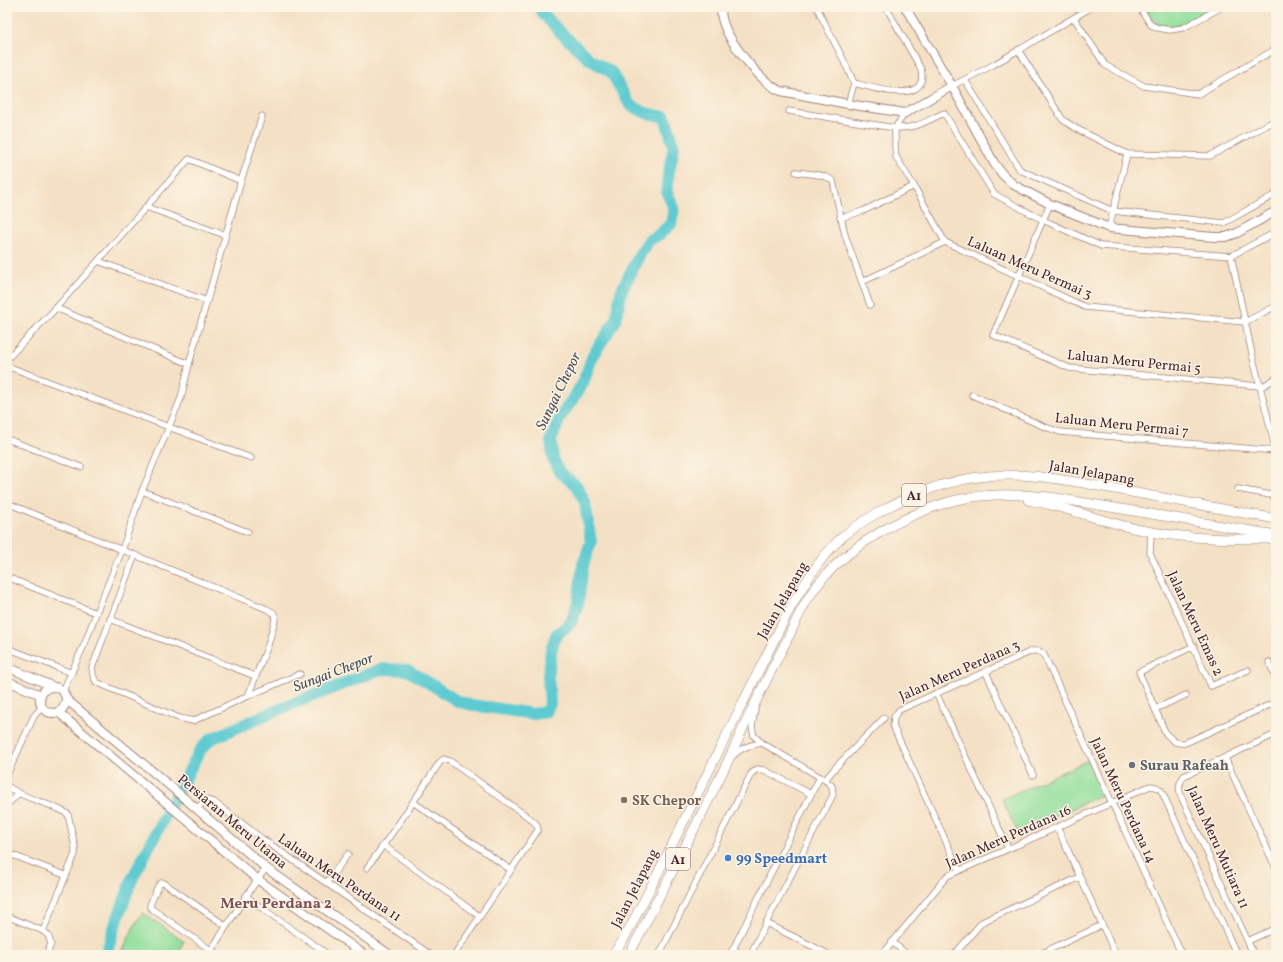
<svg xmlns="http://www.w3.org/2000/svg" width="1283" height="962" font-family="Vollkorn,serif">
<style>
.green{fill:#92df9c;stroke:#6e7f64}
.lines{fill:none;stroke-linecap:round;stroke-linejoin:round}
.river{stroke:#5dcbd1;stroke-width:12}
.street-casing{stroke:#9f8078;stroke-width:7}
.secondary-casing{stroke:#9f8078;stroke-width:10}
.primary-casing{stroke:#9f8078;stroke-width:10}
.street{stroke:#fff;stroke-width:5.5}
.secondary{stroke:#fff;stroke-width:8}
.primary{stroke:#fff;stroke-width:9}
.worship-dot{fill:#6b7280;stroke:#fcf5e5;stroke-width:1.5}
.education-dot{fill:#8d6e63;stroke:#fcf5e5;stroke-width:1.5}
.shop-dot{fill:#3f7fe0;stroke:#fcf5e5;stroke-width:1.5}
.labels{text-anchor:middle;stroke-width:3;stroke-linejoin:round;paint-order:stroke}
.shield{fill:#fcf5e5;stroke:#7f5f63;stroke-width:1}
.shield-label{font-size:13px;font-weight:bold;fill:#4a1f2b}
.street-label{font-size:14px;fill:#4a1f2b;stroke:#fcf5e5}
.worship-label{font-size:14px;font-weight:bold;fill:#5b616d;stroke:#fcf5e5;text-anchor:start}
.education-label{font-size:14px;font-weight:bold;fill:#785e54;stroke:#fcf5e5;text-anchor:start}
.shop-label{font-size:14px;font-weight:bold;fill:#366cbe;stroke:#fcf5e5;text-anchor:start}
.water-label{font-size:15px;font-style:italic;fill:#50535d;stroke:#fcf5e5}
.neighbourhood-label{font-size:15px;font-weight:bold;fill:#805055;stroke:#fcf5e5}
</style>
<rect width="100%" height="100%" fill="#fcf5e5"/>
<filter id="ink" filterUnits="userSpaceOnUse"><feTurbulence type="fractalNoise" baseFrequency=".025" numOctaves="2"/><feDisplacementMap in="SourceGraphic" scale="8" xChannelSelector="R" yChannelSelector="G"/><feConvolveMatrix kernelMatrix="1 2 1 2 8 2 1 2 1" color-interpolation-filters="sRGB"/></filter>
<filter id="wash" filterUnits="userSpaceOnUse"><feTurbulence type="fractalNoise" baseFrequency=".012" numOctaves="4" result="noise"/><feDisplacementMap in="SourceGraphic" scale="16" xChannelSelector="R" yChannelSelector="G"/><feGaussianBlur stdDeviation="0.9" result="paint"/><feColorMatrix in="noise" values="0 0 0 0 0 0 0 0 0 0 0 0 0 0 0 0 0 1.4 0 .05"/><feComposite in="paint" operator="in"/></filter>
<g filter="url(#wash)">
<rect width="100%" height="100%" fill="#f4e1c5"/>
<!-- green -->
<g class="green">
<path d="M 1145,7 L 1215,7 L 1185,24 L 1175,27 L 1156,24 Z"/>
<path d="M 1089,760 L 1104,794 L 1018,833 L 1002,799 Z"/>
<path d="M 143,913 L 184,941 L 176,955 L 121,955 L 133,928 Z"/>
</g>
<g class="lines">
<!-- river -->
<path class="river" d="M 106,955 L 113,931 L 133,877 L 200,750 L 211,739 L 270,713 L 381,669 L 407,670 L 426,681 L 457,701 L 472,705 L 534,714 L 546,712 L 550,703 L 548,677 L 551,651 L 556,635 L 571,623 L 578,603 L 583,565 L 591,542 L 585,502 L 576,485 L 560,473 L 553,459 L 551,440 L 560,418 L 583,383 L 593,355 L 616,320 L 621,292 L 641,252 L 649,240 L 660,234 L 671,224 L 674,208 L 667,193 L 667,182 L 674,146 L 665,117 L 646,113 L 630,105 L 611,72 L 589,59 L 557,29 L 543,14 L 540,7"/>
</g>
</g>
<g filter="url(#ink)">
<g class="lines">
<defs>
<g id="street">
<path d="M 817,7 L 822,18 L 843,59 L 854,83 L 848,104"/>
<path d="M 1139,7 L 1151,25 L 1158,28 L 1170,30 L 1183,28 L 1222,7"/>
<path d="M 1074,18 L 1105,65 L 1144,86 L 1198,94 L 1276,49"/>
<path d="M 1018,50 L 1063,120 L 1077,129 L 1127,154 L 1210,156 L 1276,120"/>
<path d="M 965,80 L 1020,170 L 1113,211 L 1224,223 L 1276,194"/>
<path d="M 854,83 C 871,87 930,107 921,69 L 886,7"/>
<path d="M 952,86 L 993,65 L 1092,7"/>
<path d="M 789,111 L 895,128 C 916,129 926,121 944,113 L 994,194 L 1043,220 L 1101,246 L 1231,256 L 1276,232"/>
<path d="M 905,113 L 895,128 L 895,147 L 896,157 L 914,186 L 945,242 L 1085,307 L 1245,322 L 1276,306"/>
<path d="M 796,172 C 808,174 823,173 833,181 L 845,235 L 870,305"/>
<path d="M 1050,204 L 993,335 L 1069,368 L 1259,386 L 1265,385 L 1276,378"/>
<path d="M 146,207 L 225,235"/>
<path d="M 840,218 L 863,211 L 914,186"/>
<path d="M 1109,228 L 1127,154"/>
<path d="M 1231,256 L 1252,354 L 1276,451"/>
<path d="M 98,261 L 207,301"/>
<path d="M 862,282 L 945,242"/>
<path d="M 56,308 L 189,364"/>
<path d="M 7,359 L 56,308 L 189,159 L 241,181"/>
<path d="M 7,366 L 251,458"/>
<path d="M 972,395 L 1045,427 L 1060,432 L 1276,451"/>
<path d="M 7,439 L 81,467"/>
<path d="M 1238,489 L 1276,496"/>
<path d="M 142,491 L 248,532"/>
<path d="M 7,503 L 267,609 L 274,613 L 275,620 L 268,645 L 248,696"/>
<path d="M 1151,532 L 1150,553 L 1211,686 L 1248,670"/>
<path d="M 135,555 L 92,668 L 93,675 L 96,682 L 179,718 L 193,721 L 248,696 L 300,674"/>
<path d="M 7,577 L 96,613"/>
<path d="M 110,619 L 255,676"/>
<path d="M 1194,646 L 1139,672 L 1166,734 L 1175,742 L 1180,743 L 1185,743 L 1276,702"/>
<path d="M 7,648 L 72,673"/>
<path d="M 1269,662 L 1276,677"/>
<path d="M 986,672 L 1033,775"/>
<path d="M 63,691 L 85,643 L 96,613 L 122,550 L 142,491 L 181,398 L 189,364 L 241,181 L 262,116"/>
<path d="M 936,693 L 1008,848"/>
<path d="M 1155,709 L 1186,695"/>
<path d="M 732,757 C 741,747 750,745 762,743"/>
<path d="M 1225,758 L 1276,868"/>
<path d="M 7,775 L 34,716 L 42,707"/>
<path d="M 825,780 L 835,768 L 884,718"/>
<path d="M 7,786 C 25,800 49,802 68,814 L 75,847 L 75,854 L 43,931"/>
<path d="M 413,802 L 511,870"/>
<path d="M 7,805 L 18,794"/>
<path d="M 196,809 L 206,800 L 214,802 L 261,838 L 431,955"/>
<path d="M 1057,827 L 1116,955"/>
<path d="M 383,845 L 479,916"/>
<path d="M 7,853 L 65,875"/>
<path d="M 367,868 L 399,823 L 440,762 L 444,759 L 450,761 L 532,820 L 537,825 L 538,830 L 454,955"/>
<path d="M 959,870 L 893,726 L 894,717 L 899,710 L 1032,651 L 1039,651 L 1044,655 L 1182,955"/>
<path d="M 327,882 L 348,854"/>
<path d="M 246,896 L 256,904 L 329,955"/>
<path d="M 7,916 L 43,931 L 48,935 L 51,944 L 46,955"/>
<path d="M 766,923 L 830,955"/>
<path d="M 1248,941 L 1276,928"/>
<path d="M 892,942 L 908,955"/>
<path d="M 733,949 L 744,955"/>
<path d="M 208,955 L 246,896 L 266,868"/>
<path d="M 218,955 L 152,909 L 150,907 L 150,905 L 158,886 L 161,883 L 164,883 L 226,926"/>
<path d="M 659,955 L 751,774 L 757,769 L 764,770 L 811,794"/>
<path d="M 730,955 L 772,871 L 820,777"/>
<path d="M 750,955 L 766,923 L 833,795 L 832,786 L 825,780 L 762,743 L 754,736 L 752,727 L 755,709"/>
<path d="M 882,955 L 947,876 L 1150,786 C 1155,786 1159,787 1162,792 L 1237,955"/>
<path d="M 954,955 L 982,922 L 1080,877"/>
<path d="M 1038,955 L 1102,925"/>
<path d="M 1254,955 L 1181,796 C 1178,788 1179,782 1184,776 L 1276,734"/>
</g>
<g id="secondary">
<path d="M 721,7 C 721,13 722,20 724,25 C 731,44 762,84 781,91 L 848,104 L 905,113 L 952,86"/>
<path d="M 905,7 L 952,86 L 994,163 L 1003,175 L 1014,185 L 1050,204 L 1109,228 L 1214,237 L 1226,237 L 1237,233 L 1276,211"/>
<path d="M 7,667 L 52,686"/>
<path d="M 7,681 L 41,695"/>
<circle cx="53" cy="700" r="13"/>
<path d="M 66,699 L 164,781 L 266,868 L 390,955"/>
<path d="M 58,712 L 257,879 L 365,955"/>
</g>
<g id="primary">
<path d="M 1028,500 C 1070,507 1109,525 1152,532 C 1191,539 1231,539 1270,539"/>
<path d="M 613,955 L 625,937 L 656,877 L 786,616 C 801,589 817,561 839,540 C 850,530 862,522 874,515 C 915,491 960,475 1008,475 C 1049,475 1091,485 1131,492 C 1179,501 1228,510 1276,519"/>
<path d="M 629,955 C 662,891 696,827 727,763 C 746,721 766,680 787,640 C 795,624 802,606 813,591 C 840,553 885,526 928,509 C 939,505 950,501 961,499 C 992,493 1024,494 1056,498 L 1276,535"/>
</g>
</defs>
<!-- street casing -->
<use href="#street" class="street-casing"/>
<!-- secondary casing -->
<use href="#secondary" class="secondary-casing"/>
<!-- primary casing -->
<use href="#primary" class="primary-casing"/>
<!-- street -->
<use href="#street" class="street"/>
<!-- secondary -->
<use href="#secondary" class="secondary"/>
<!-- primary -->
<use href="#primary" class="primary"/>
</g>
</g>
<!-- markers -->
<circle class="worship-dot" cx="1132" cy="765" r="4"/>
<circle class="education-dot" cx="624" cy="800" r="4"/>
<circle class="shop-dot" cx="728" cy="858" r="4"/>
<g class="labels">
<!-- shield labels -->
<g class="shield">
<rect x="902" y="484" width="24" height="22" rx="3"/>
<rect x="666" y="848" width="24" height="22" rx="3"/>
</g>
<g class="shield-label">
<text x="914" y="500">A1</text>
<text x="678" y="864">A1</text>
</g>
<!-- street labels -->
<g class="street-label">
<text transform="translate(1030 267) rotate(24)" y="5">Laluan Meru Permai 3</text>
<text transform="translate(1134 361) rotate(6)" y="5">Laluan Meru Permai 5</text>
<text transform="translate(1122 424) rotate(6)" y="5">Laluan Meru Permai 7</text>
<text transform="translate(1092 472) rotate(10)" y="5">Jalan Jelapang</text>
<text transform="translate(782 600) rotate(-60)" y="5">Jalan Jelapang</text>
<text transform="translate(1196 623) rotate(65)" y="5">Jalan Meru Emas 2</text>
<text transform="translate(959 670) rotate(-24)" y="5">Jalan Meru Perdana 3</text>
<text transform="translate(1124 800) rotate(65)" y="5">Jalan Meru Perdana 14</text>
<text transform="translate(233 821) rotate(40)" y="5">Persiaran Meru Utama</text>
<text transform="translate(1008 836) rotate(-24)" y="5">Jalan Meru Perdana 16</text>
<text transform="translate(1219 847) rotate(66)" y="5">Jalan Meru Mutiara 11</text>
<text transform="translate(340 877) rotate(34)" y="5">Laluan Meru Perdana 11</text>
<text transform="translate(634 888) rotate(-63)" y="5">Jalan Jelapang</text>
</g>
<!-- worship labels -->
<g class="worship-label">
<text x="1140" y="770">Surau Rafeah</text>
</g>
<!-- education labels -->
<g class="education-label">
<text x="632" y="805">SK Chepor</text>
</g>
<!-- shop labels -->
<g class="shop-label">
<text x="736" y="863">99 Speedmart</text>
</g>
<!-- water labels -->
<g class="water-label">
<text transform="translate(558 391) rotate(-64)" y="5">Sungai Chepor</text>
<text transform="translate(333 672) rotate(-21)" y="5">Sungai Chepor</text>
</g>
<!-- neighbourhood labels -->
<g class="neighbourhood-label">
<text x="276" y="908">Meru Perdana 2</text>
</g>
</g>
<!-- margin -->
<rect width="1283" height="962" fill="none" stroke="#fcf5e5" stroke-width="24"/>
</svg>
